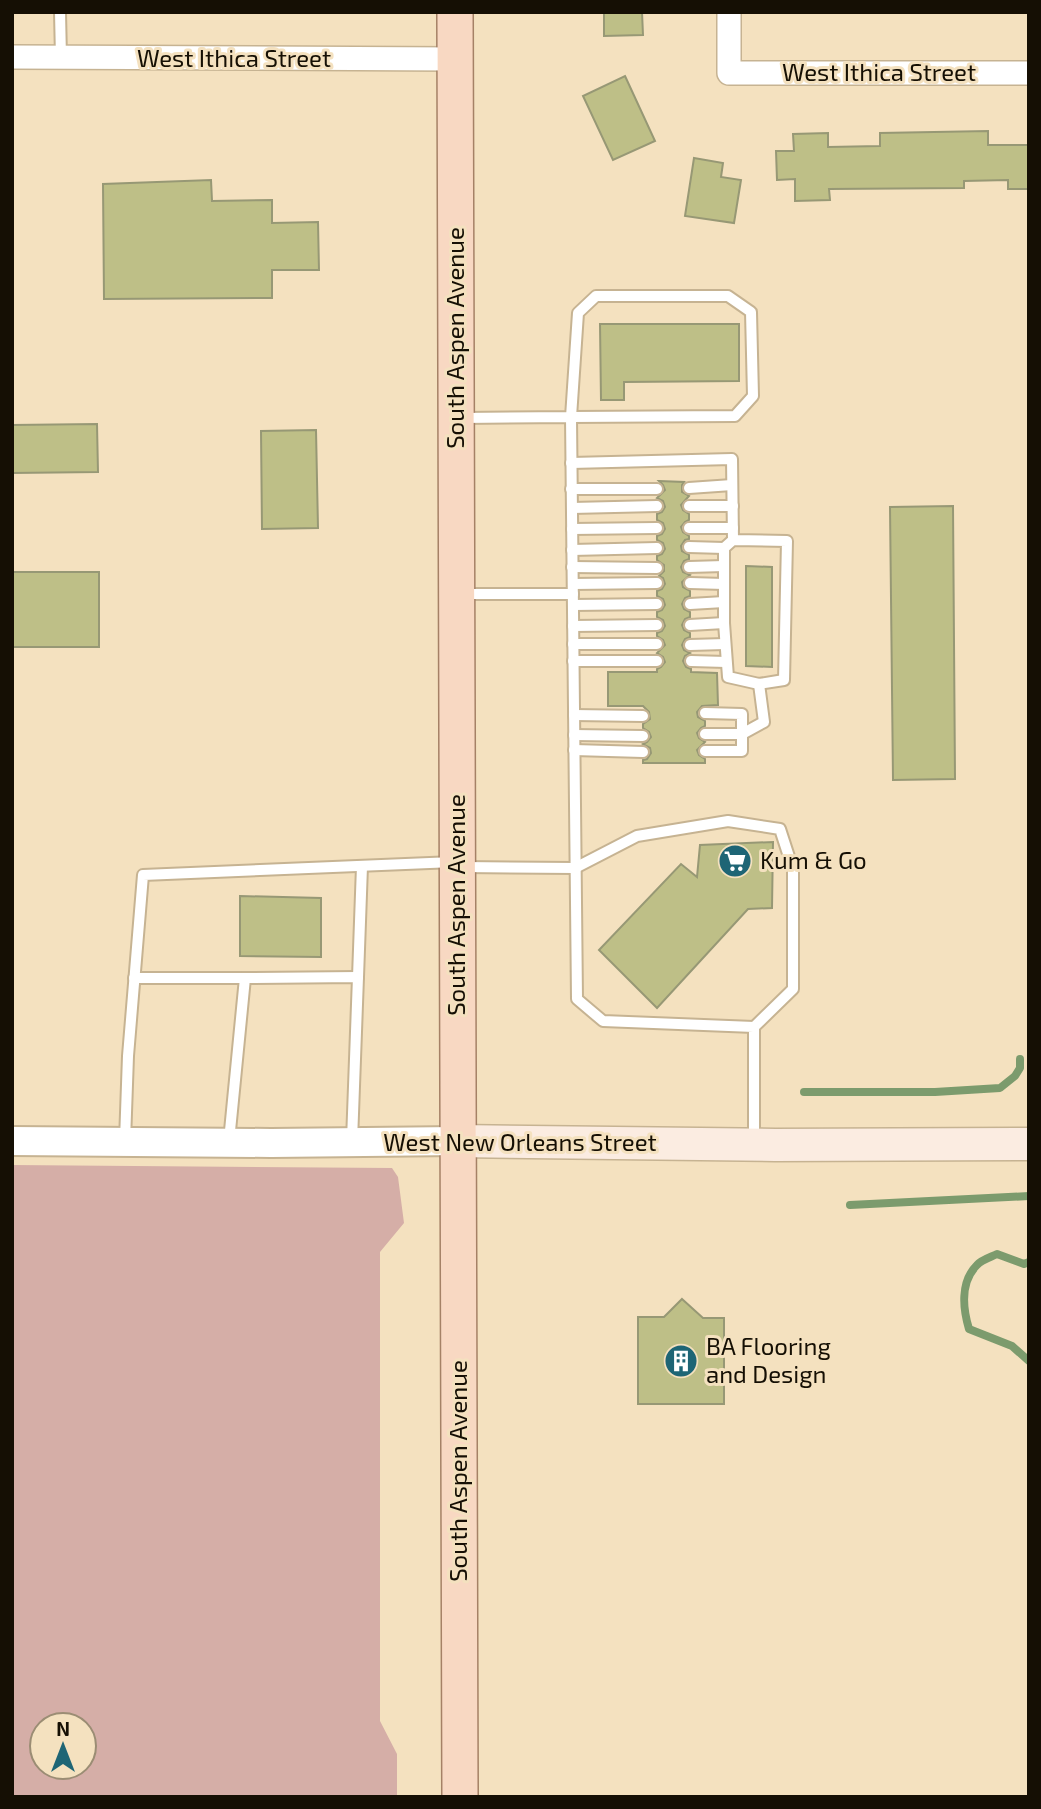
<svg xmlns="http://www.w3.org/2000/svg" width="1041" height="1809" font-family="'Exo 2',sans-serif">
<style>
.green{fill:#d5aea7;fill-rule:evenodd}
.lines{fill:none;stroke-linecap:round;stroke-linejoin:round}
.stream{stroke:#7c9b6d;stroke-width:8}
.building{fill:#bebf87;stroke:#979875;stroke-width:2}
.service-casing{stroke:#c6b392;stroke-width:14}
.minor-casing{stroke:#c6b392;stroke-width:26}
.tertiary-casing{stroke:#c6b392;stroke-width:32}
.secondary-casing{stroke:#c6b392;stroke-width:35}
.primary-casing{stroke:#a58166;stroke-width:38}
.service{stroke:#fff;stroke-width:10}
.minor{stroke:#fff;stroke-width:23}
.tertiary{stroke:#fff;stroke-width:28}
.secondary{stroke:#fbece1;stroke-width:32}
.primary{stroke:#f8d8c2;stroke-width:35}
.labels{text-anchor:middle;stroke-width:6;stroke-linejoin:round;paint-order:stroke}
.street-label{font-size:24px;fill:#150f04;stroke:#f4e1bf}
.poi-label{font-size:24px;fill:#150f04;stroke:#f4e1bf;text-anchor:start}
</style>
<rect width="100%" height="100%" fill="#f4e1bf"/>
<!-- green -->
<path class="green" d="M 12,1165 L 392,1168 L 398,1177 L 404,1223 L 380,1252 L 380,1721 L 397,1754 L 397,1797 L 12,1797 ZM 42,1725 L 84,1725 L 84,1767 L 42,1767 Z"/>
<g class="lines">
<!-- stream -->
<g class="stream">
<path d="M 804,1092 L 935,1092 L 1000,1088 L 1015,1076 L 1020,1068 L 1020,1059"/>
<path d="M 850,1205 L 1029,1196"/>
<path d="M 1029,1262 L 1024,1264 L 997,1254 C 991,1257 981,1260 977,1265 C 960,1282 963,1309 969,1329 L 1012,1346 L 1029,1361"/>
</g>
</g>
<!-- building -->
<g class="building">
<path d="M 604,12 L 642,12 L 643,35 L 604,36 Z"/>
<path d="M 625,76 L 655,141 L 613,160 L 583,96 Z"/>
<path d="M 988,131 L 988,145 L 1029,145 L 1029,189 L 1008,189 L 1008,180 L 964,181 L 964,188 L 829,189 L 830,200 L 795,201 L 795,179 L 777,180 L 776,151 L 794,151 L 793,134 L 828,133 L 828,147 L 880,146 L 880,133 Z"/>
<path d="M 694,158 L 723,163 L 721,177 L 741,180 L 734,223 L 685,216 Z"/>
<path d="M 211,180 L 212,201 L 272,200 L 272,223 L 318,222 L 319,270 L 272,270 L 272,298 L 104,299 L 103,184 Z"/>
<path d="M 600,324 L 739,324 L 739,381 L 624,382 L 624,400 L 601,400 Z"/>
<path d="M 97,424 L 98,472 L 12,473 L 12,425 Z"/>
<path d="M 316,430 L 318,528 L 262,529 L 261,431 Z"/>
<path d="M 659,481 L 684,482 L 682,485 L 682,492 L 689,496 L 681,505 L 683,510 L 689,514 L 689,520 L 685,522 L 681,527 L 683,532 L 689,536 L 689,539 L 685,540 L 681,546 L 682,551 L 689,555 L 689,559 L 684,561 L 681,567 L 683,572 L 690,575 L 682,582 L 683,587 L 690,591 L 690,596 L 685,598 L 682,604 L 684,609 L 690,612 L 690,617 L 685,619 L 682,625 L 684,630 L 690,633 L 690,637 L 685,639 L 682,645 L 684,650 L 690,653 L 685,656 L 683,661 L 686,667 L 691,669 L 691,672 L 717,673 L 718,705 L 702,706 L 697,712 L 698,717 L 705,721 L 705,726 L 701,728 L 697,733 L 699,738 L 705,742 L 697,750 L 699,755 L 705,759 L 705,763 L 643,763 L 643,760 L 647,759 L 651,753 L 650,748 L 643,744 L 647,742 L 651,737 L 649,732 L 643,728 L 643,724 L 650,719 L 649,712 L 643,706 L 608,706 L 608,672 L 657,672 L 657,669 L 661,667 L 665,662 L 663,657 L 657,653 L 665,645 L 663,640 L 657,636 L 657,633 L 662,631 L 665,626 L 663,620 L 657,617 L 657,612 L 662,610 L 665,605 L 663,599 L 657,596 L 657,591 L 662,589 L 665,584 L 663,578 L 659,576 L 664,571 L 664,565 L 657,560 L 657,556 L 662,554 L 665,549 L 663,543 L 657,540 L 657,536 L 662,534 L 665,529 L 663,523 L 657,520 L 657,514 L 662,512 L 665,507 L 663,501 L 657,498 L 665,490 L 663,485 Z"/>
<path d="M 953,506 L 955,779 L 893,780 L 890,507 Z"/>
<path d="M 746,566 L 772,567 L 772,667 L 746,666 Z"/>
<rect x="12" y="572" width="87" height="75"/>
<path d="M 773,842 L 772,908 L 748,909 L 657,1008 L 599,950 L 681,864 L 697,877 L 700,845 Z"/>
<path d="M 240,896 L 321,898 L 321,957 L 240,956 Z"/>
<path d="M 682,1299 L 703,1318 L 724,1318 L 724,1404 L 638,1404 L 638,1317 L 664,1317 Z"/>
</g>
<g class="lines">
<defs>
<g id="service">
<path d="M 60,12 L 61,58"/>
<path d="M 462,418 L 571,417 L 578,313 L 596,296 L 728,296 L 751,312 L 753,396 L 735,416 L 571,417 L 577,999 L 603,1021 L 754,1027 L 754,1141"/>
<path d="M 571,463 L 732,459 L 733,540 L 787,541 L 784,680 L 759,684 L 728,677 L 724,623 L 724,548 L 733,540"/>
<path d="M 689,488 L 732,485"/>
<path d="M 571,489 L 657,489"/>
<path d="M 689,506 L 733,506"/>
<path d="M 572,508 L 657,506"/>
<path d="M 689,528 L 733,528"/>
<path d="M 572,529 L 657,528"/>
<path d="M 689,547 L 724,548"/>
<path d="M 572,550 L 657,548"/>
<path d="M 572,567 L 657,568"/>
<path d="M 689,567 L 724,566"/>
<path d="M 690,583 L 724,584"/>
<path d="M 573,584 L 657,583"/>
<path d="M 463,594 L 573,594"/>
<path d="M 690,604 L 724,602"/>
<path d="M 573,605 L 657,604"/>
<path d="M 690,625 L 724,623"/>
<path d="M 573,626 L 657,625"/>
<path d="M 573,644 L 657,644"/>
<path d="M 690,645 L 725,644"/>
<path d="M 573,661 L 657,661"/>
<path d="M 691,661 L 726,662"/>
<path d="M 705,713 L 742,714 L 742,751 L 705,751"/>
<path d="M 574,715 L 643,716"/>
<path d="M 705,734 L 742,734 L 764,722 L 759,684"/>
<path d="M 574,735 L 643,736"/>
<path d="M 574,750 L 643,752"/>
<path d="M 463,867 L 575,868 L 637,836 L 728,821 L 780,829 L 793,869 L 793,989 L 754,1027"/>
<path d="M 358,977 L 362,866"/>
<path d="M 134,978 L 245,978"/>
<path d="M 125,1141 L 128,1056 L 143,875 L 454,862"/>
<path d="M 229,1141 L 245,978 L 358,977 L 352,1141"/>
</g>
<g id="minor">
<path d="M 729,12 L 729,73 L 1029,73"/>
<path d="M 12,57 L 455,59"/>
</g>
<path id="tertiary" d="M 12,1141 L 271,1143 L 458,1141"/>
<path id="secondary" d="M 458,1141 L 775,1145 L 1029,1144"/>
<path id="primary" d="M 455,12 L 460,1797"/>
</defs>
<!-- service casing -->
<use href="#service" class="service-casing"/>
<!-- minor casing -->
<use href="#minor" class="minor-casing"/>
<!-- tertiary casing -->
<use href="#tertiary" class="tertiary-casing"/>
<!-- secondary casing -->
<use href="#secondary" class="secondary-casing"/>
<!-- primary casing -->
<use href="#primary" class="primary-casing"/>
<!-- service -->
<use href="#service" class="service"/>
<!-- minor -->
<use href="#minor" class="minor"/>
<!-- tertiary -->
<use href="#tertiary" class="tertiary"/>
<!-- secondary -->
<use href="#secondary" class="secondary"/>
<!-- primary -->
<use href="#primary" class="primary"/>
</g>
<!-- icons -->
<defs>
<symbol id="supermarket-disc" viewBox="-11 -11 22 22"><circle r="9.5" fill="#1e6575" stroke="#f4e1bf"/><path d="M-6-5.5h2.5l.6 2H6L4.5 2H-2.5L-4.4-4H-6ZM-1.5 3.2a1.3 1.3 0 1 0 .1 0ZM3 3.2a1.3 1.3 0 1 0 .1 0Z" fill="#fff"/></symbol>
<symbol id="building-disc" viewBox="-11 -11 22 22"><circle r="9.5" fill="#1e6575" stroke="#f4e1bf"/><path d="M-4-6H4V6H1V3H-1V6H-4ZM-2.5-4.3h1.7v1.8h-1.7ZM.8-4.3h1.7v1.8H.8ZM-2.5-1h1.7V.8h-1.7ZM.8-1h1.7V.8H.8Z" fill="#fff"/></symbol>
</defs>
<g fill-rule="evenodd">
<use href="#supermarket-disc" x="716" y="842" width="38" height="38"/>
<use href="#building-disc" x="662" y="1342" width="38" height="38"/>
</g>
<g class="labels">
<!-- street labels -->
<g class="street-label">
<text x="234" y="67">West Ithica Street</text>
<text x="879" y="81">West Ithica Street</text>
<text transform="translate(456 338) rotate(-90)" y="8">South Aspen Avenue</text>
<text transform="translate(457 905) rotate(-90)" y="8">South Aspen Avenue</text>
<text x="520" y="1151">West New Orleans Street</text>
<text transform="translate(459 1471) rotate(-90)" y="8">South Aspen Avenue</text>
</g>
<!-- poi labels -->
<g class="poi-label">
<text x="760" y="869">Kum &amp; Go</text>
<text x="706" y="1355">BA Flooring<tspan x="706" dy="28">and Design</tspan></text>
</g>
</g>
<!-- border -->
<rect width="1041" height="1809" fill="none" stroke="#150f04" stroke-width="28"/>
<!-- north arrow -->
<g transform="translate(63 1746)"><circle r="33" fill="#f4e1bf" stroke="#9b8d74" stroke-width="2"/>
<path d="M0-5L12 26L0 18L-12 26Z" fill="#1e6575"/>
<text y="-10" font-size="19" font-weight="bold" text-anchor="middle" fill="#150f04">N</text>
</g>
</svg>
